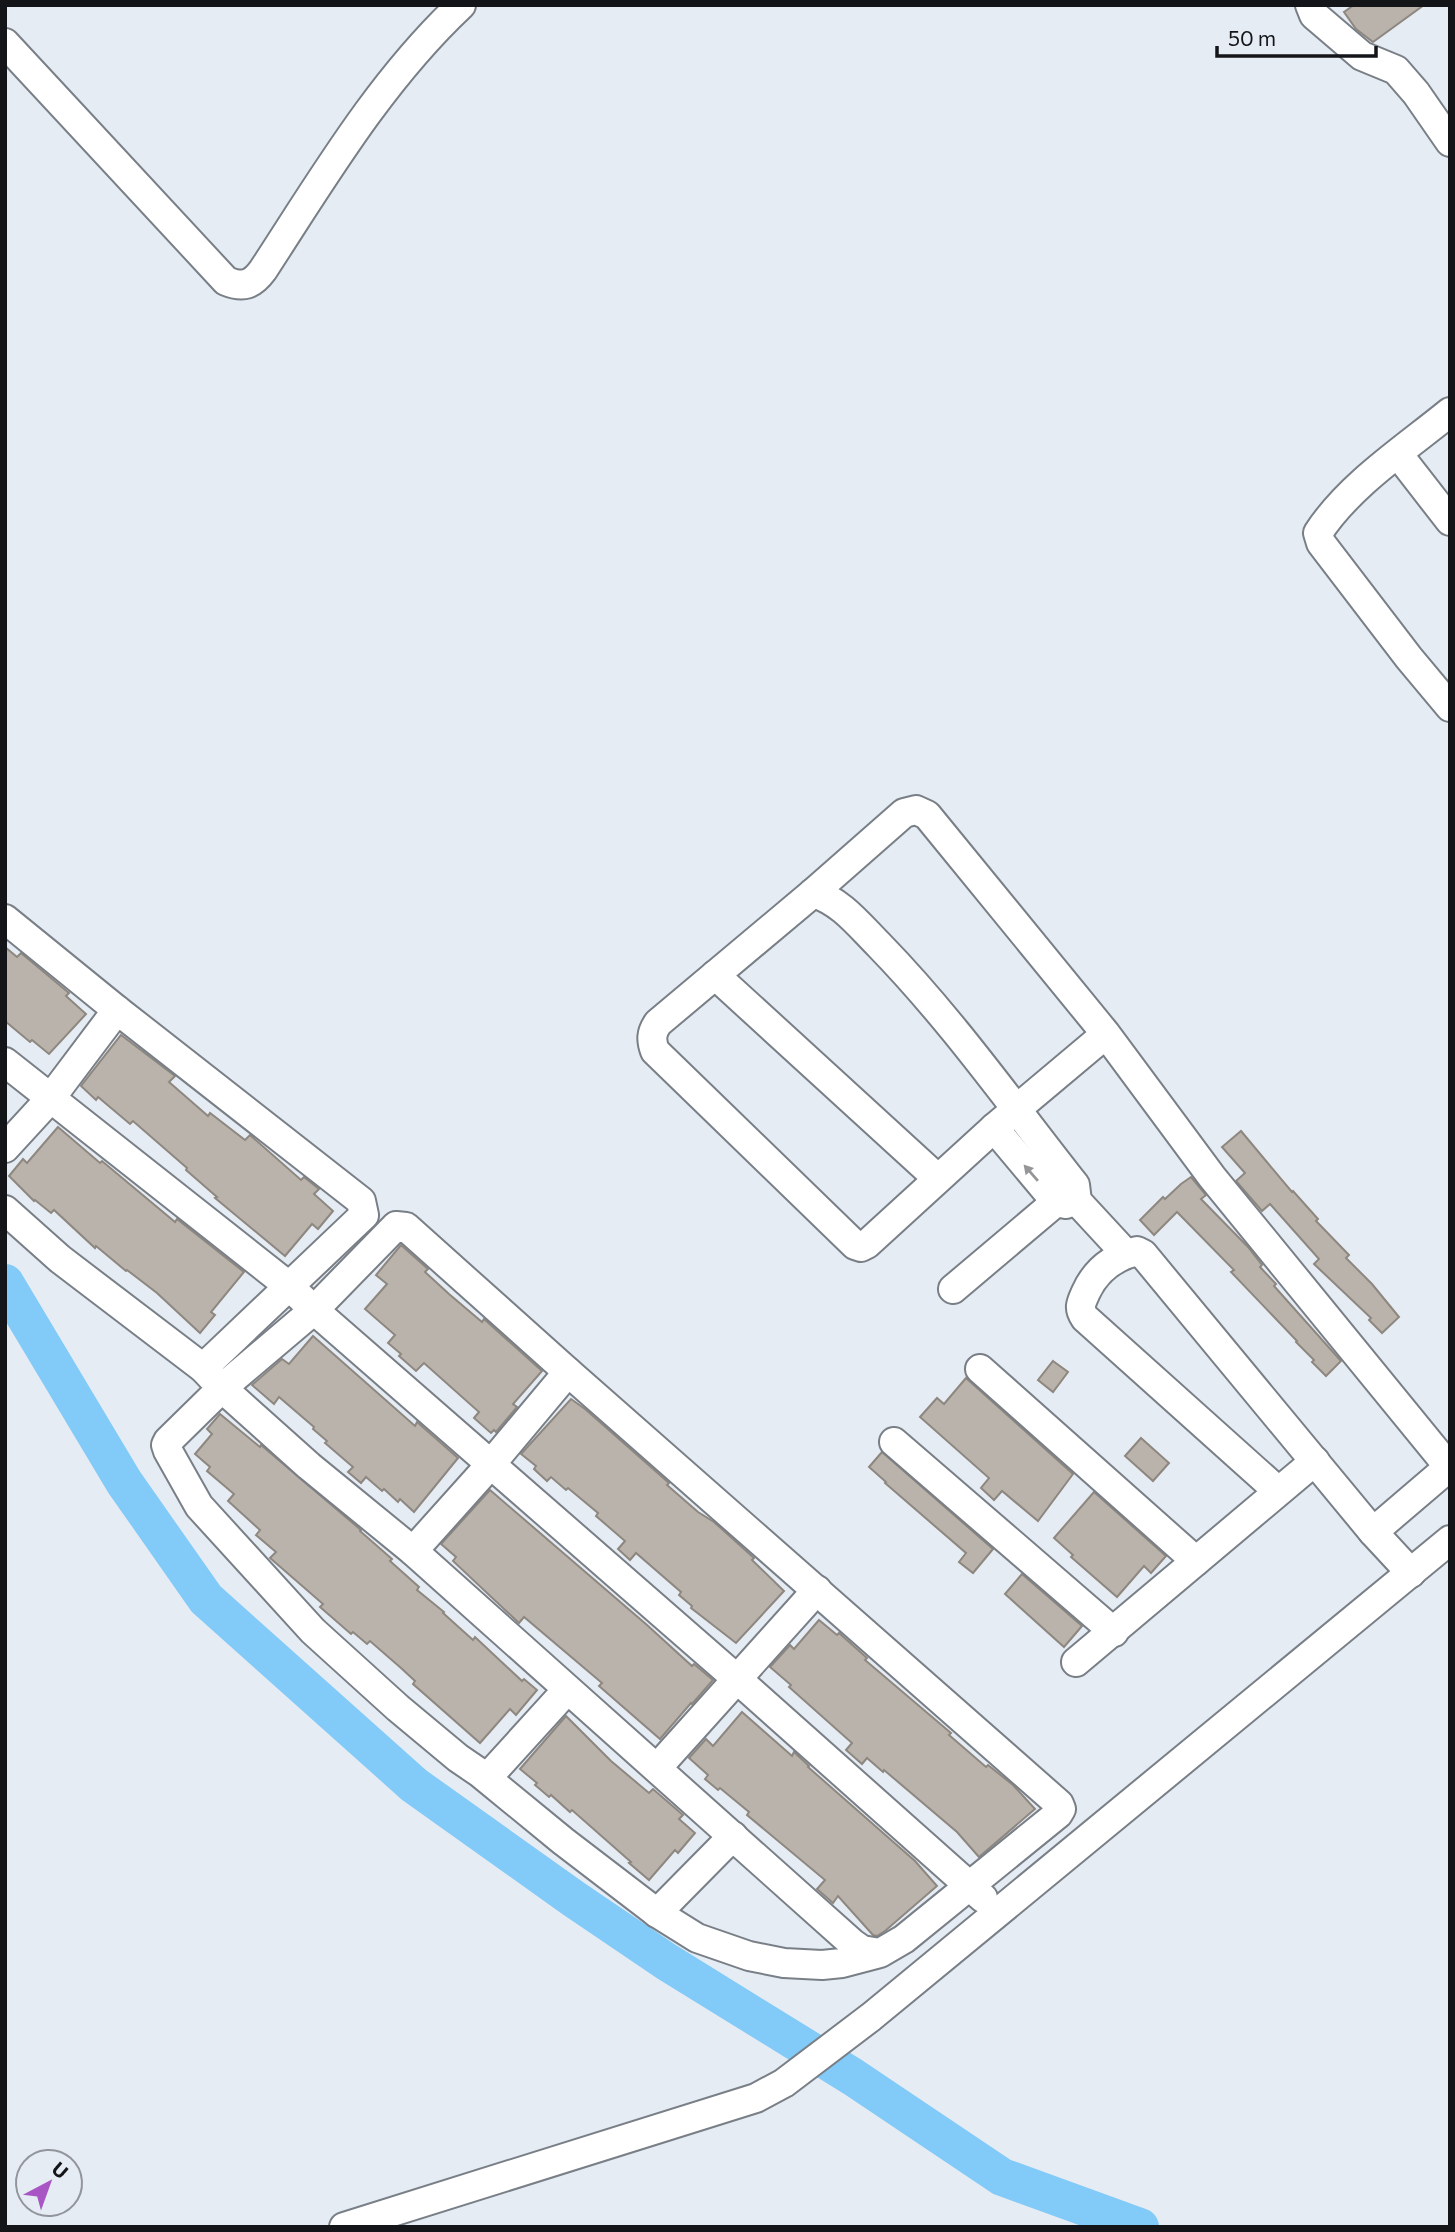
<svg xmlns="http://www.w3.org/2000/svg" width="1455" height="2232" font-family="Commissioner,sans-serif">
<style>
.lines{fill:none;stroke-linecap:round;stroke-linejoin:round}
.river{stroke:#82caf8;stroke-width:38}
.building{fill:#bab3ab;stroke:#8d8780;stroke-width:2}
.minor-casing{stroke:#797f86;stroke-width:32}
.minor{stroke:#fff;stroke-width:28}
.oneway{fill:#959697}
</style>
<rect width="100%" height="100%" fill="#e6ecf4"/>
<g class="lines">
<!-- river -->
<path class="river" d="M 5,1283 L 124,1482 L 206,1599 L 414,1785 L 574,1899 L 667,1962 L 853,2077 L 1002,2177 L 1140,2227"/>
</g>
<!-- building -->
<g class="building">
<path d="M 1354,5 L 1424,5 L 1373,42 L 1356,29 L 1344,12 Z"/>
<path d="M 5,947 L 17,957 L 21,953 L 69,993 L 66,996 L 86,1014 L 49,1054 L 32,1040 L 30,1042 L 5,1021 Z"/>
<path d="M 121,1035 L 175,1076 L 169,1082 L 208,1116 L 210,1113 L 245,1140 L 250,1135 L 301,1180 L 304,1177 L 319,1189 L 314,1194 L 333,1211 L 318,1229 L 312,1224 L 285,1256 L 215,1198 L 217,1197 L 186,1170 L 187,1168 L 133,1121 L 130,1124 L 98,1097 L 96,1100 L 81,1086 Z"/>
<path d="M 58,1127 L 100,1163 L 102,1161 L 175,1222 L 177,1219 L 244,1272 L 211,1312 L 215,1315 L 200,1333 L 157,1293 L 127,1270 L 126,1271 L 96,1246 L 95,1248 L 54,1210 L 51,1213 L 35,1200 L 34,1201 L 9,1176 L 23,1159 L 27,1163 Z"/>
<path d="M 1241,1131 L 1292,1192 L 1293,1191 L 1318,1219 L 1316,1221 L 1349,1255 L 1346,1258 L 1372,1284 L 1399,1317 L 1382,1333 L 1369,1320 L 1371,1318 L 1314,1264 L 1319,1259 L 1270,1204 L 1262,1211 L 1236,1181 L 1245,1173 L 1222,1147 Z"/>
<path d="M 1191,1177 L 1206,1195 L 1201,1199 L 1248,1247 L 1262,1265 L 1260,1267 L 1276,1284 L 1274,1286 L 1341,1361 L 1326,1376 L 1312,1362 L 1314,1360 L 1296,1342 L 1297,1341 L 1231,1272 L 1234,1270 L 1177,1212 L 1154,1235 L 1140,1220 L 1163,1197 L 1165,1199 L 1181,1184 Z"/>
<path d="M 401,1245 L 428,1269 L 425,1272 L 449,1294 L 482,1322 L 484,1319 L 542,1371 L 513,1404 L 517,1407 L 496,1432 L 494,1430 L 491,1433 L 474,1418 L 479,1412 L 424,1363 L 416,1371 L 399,1356 L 401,1354 L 388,1343 L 395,1335 L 365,1309 L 387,1284 L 376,1275 Z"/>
<path d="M 313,1336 L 415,1426 L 417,1422 L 458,1458 L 414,1512 L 400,1499 L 398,1502 L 384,1489 L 382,1491 L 366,1477 L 361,1483 L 348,1472 L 353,1467 L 325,1443 L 327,1441 L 313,1429 L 314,1427 L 279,1397 L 274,1404 L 252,1385 L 282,1359 L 289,1364 Z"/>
<path d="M 1053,1361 L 1068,1372 L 1053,1392 L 1038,1380 Z"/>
<path d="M 966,1378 L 1073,1474 L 1038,1521 L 1002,1491 L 994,1500 L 981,1488 L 989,1478 L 920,1417 L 937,1398 L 944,1404 Z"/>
<path d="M 571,1399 L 585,1409 L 669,1483 L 667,1485 L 698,1512 L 714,1522 L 754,1558 L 752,1560 L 784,1591 L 736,1643 L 691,1608 L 692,1606 L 679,1595 L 681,1592 L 636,1553 L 630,1560 L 618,1549 L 625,1541 L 596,1516 L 598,1513 L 568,1488 L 566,1490 L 551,1477 L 547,1481 L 534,1469 L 536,1466 L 521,1454 Z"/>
<path d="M 220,1414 L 260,1447 L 261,1445 L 361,1530 L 360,1531 L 392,1559 L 390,1561 L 419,1587 L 417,1590 L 444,1612 L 443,1613 L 473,1640 L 475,1637 L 522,1681 L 524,1679 L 537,1690 L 516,1715 L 510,1709 L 480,1743 L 413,1684 L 415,1681 L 401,1668 L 370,1641 L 367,1644 L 353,1632 L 351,1634 L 320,1607 L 323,1604 L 270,1558 L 276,1552 L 256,1535 L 260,1530 L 228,1501 L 234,1494 L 207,1471 L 210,1467 L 195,1454 L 212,1434 L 207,1429 Z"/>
<path d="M 1141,1438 L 1169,1463 L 1153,1481 L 1125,1456 Z"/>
<path d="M 882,1452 L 993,1549 L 973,1573 L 959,1562 L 966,1553 L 885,1483 L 886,1482 L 869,1467 Z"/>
<path d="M 490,1490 L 647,1625 L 692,1666 L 694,1664 L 713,1680 L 692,1704 L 691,1703 L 660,1739 L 599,1686 L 602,1683 L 524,1617 L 519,1623 L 453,1561 L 456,1557 L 441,1544 Z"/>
<path d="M 1094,1492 L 1166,1556 L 1151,1573 L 1144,1566 L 1117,1597 L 1071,1557 L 1073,1555 L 1054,1538 Z"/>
<path d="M 1022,1574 L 1082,1626 L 1064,1647 L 1005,1594 Z"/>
<path d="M 819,1620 L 837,1635 L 839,1633 L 867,1658 L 865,1660 L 951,1733 L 949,1735 L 986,1767 L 988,1765 L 1013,1785 L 1035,1809 L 979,1857 L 957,1832 L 884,1770 L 883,1772 L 867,1758 L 862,1764 L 846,1750 L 852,1743 L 789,1687 L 791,1685 L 770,1667 L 790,1645 L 794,1649 Z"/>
<path d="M 742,1712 L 792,1756 L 794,1752 L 809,1766 L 808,1767 L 915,1861 L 937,1886 L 885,1931 L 877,1936 L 873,1935 L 838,1896 L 833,1903 L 817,1889 L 825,1880 L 747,1815 L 749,1812 L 720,1788 L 718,1790 L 705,1779 L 708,1775 L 689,1758 L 706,1739 L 713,1746 Z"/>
<path d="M 566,1716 L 611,1761 L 649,1793 L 653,1789 L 683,1815 L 679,1819 L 695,1833 L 678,1853 L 675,1850 L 649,1880 L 629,1863 L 631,1862 L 572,1810 L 570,1812 L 551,1795 L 549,1797 L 535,1785 L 537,1783 L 520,1769 Z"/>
</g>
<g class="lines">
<defs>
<g id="minor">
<path d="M 1310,5 L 1314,15 L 1362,56 L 1396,70 L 1416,93 L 1450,142"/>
<path d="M 5,43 L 226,281 C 243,288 252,285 263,270 C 323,178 380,81 461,5"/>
<path d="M 1450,412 C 1406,448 1349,485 1318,533 L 1321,543 L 1409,658 L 1450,707"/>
<path d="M 1398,454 L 1450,521"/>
<path d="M 813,893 C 841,901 859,925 879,945 C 952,1020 1011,1104 1075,1185 L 1077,1201 L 1126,1254"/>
<path d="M 5,919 L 117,1010 L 361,1201 L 364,1215 L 203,1368"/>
<path d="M 715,975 L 937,1178"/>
<path d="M 1106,1034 L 994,1128 L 867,1244 L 861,1247 L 855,1245 L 655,1051 C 651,1040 651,1033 658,1023 L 813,893 L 904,813 L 916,810 L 927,815 L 1106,1034 L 1212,1177 L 1444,1461 L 1446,1468 L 1442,1473 L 1373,1532"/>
<path d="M 5,1062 L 290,1287 L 314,1310 L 737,1679 L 983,1898"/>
<path d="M 994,1128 L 1056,1202 L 1066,1204 L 1074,1201"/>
<path d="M 5,1148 L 50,1099 L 117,1010"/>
<path d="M 5,1210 L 60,1259 L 203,1368 L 222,1388 L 309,1466 L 413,1551 L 852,1943 L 862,1950 L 880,1953 L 904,1939 L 1058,1814 L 1061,1809 L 1059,1804 L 568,1372 L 406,1227 L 396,1226 L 314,1310 L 222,1388 L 168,1441 L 166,1445 L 168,1451 L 199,1506 L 313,1631 L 398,1708 L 458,1758 L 480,1773 L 563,1841 L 657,1913 L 697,1938 L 749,1956 L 784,1963 L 822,1965 L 842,1963 L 880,1953"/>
<path d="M 953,1289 L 1056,1202"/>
<path d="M 980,1369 L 1196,1561"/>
<path d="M 894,1442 L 1114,1632"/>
<path d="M 1278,1491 L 1085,1318 C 1078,1308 1081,1303 1086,1292 C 1096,1270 1113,1257 1137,1251 L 1143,1254 L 1373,1532 L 1411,1573"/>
<path d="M 413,1551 L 491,1464 L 568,1372"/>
<path d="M 1076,1662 L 1315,1461"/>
<path d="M 657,1768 L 817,1590"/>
<path d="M 487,1778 L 567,1690"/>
<path d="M 657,1913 L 733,1836"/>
<path d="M 344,2227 L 756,2098 L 784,2083 L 871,2017 L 1450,1540"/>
</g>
</defs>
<!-- minor casing -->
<use href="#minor" class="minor-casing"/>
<!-- minor -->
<use href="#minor" class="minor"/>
</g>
<!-- one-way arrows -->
<defs><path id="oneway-solid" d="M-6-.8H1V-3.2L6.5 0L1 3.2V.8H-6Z" transform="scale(1.75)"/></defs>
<use class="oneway" href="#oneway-solid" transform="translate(1031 1173) rotate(-131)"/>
<!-- border -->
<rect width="1455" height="2232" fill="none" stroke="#131518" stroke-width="14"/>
<!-- north arrow -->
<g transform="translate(49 2183) rotate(41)"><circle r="33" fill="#e6ecf4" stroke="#92969c" stroke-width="2"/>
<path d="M0-5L12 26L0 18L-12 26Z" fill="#a956c5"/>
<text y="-10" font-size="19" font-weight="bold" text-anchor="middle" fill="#131518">U</text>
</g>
<!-- scale -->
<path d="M1217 46v10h159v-10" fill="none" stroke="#131518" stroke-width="3.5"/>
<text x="1228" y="46" font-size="21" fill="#131518" stroke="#e6ecf4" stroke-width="5" paint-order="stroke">50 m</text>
</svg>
